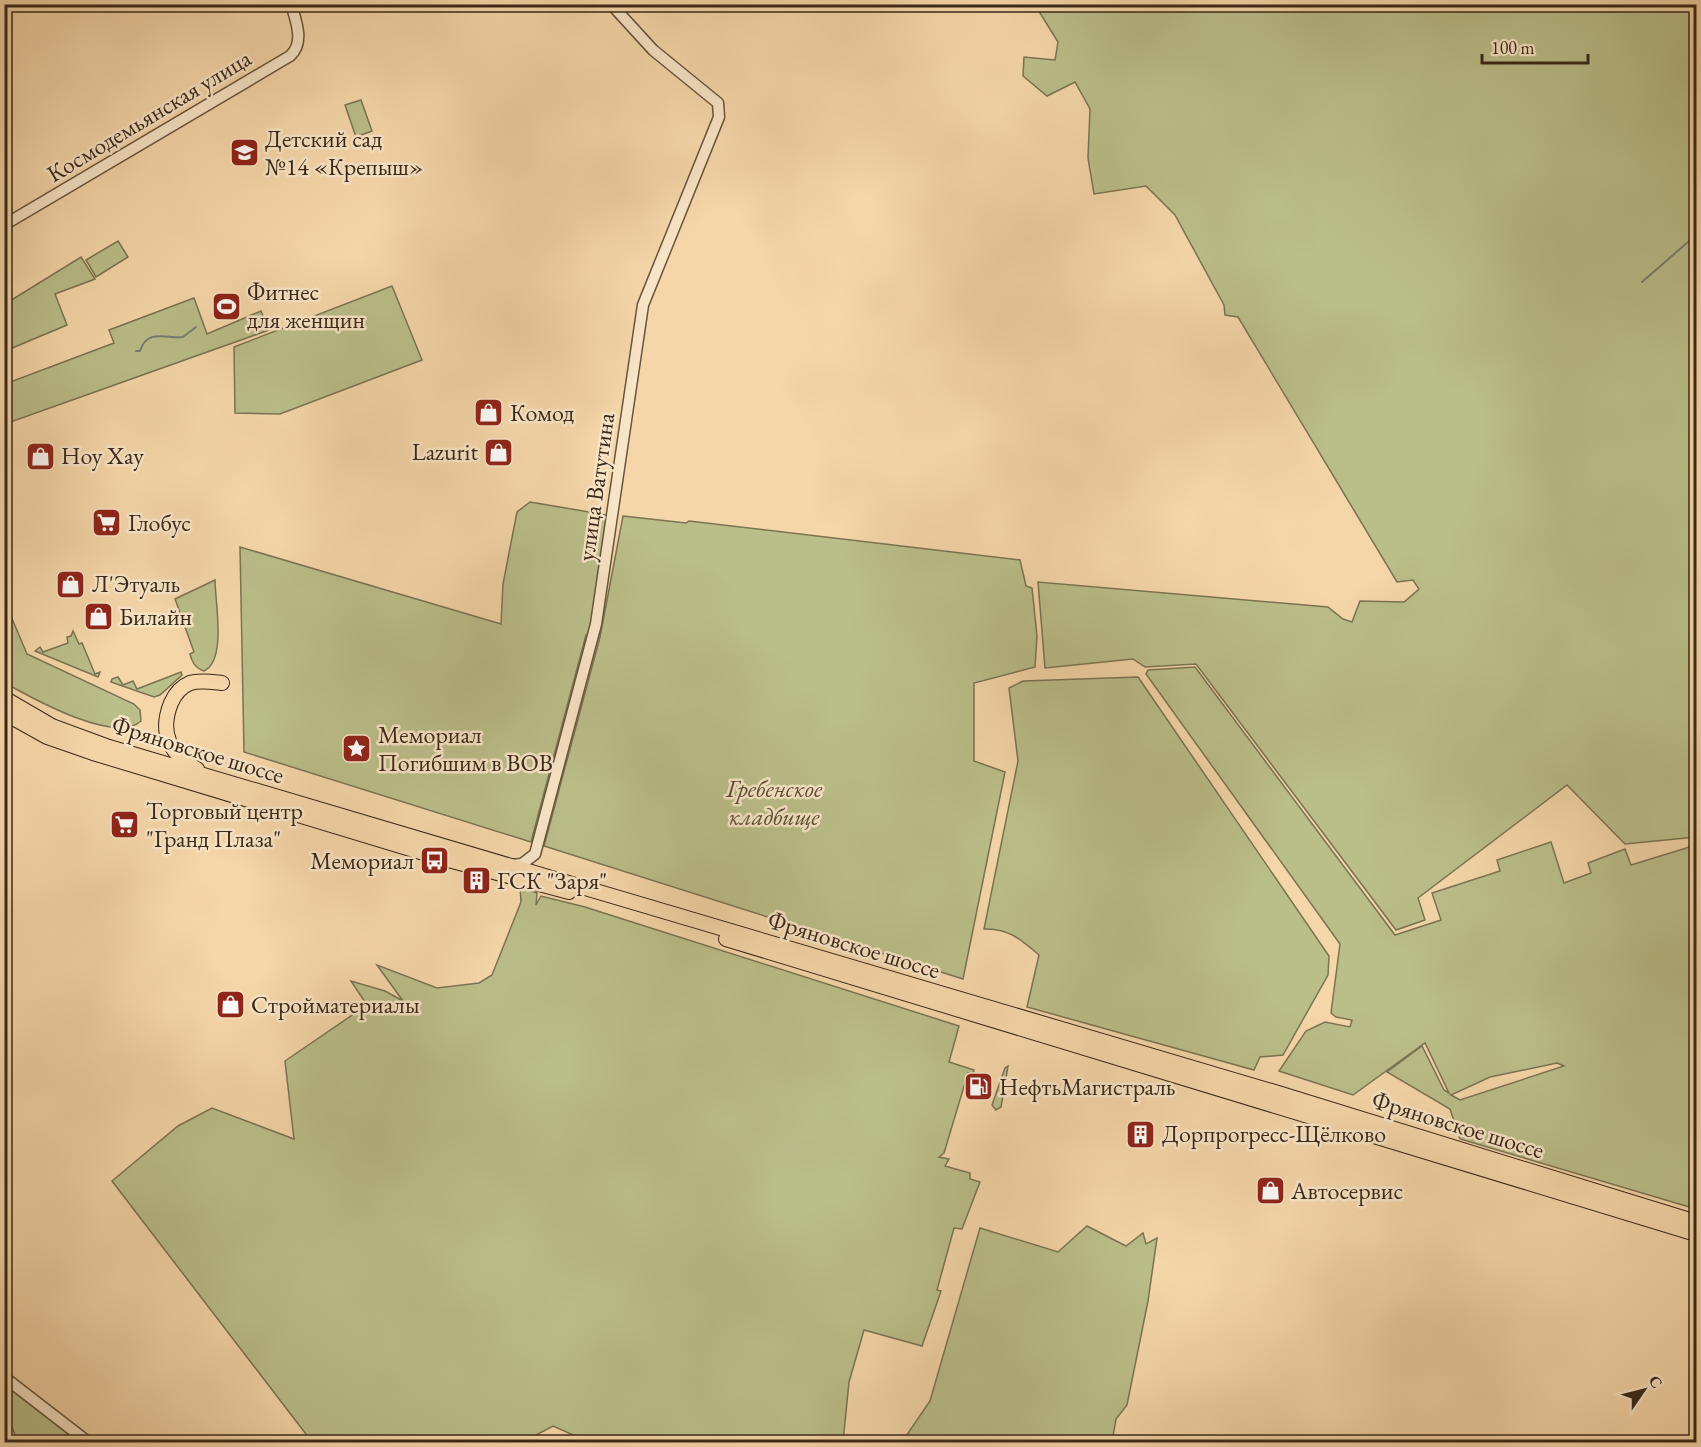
<svg xmlns="http://www.w3.org/2000/svg" width="1701" height="1447" font-family="'EB Garamond',serif">
<style>
.green{fill:#babe89;stroke:#7a7352;stroke-width:1.5;fill-rule:evenodd}
.lines{fill:none;stroke-linecap:round;stroke-linejoin:round}
.stream{stroke:#777e75;stroke-width:2}
.minor-casing{stroke:#69543e;stroke-width:13}
.major-casing{stroke:#3a281a;stroke-width:16}
.minor{stroke:#f8e4c6;stroke-width:10}
.major{stroke:#f5d6a8;stroke-width:14}
.labels{text-anchor:middle;stroke-width:5;stroke-linejoin:round;paint-order:stroke}
.street-label{font-size:24px;fill:#3a281a;stroke:#f8e4c6}
.poi-label{font-size:24px;fill:#3a281a;stroke:#f8e4c6;text-anchor:start}
.park-label{font-size:24px;font-style:italic;fill:#5a4e36;stroke:#f8e4c6}
</style>
<rect width="100%" height="100%" fill="#f5d6a8"/>
<filter id="stains"><feTurbulence type="fractalNoise" baseFrequency=".00333" numOctaves="4"/><feColorMatrix values="0 0 0 0 .2 0 0 0 0 .09 0 0 0 0 .02 0 0 0 .5 -.17"/></filter>
<radialGradient id="worn" r=".72"><stop offset=".6" stop-color="#630" stop-opacity="0"/><stop offset="1" stop-color="#630" stop-opacity=".3"/></radialGradient>
<!-- green -->
<g class="green">
<path d="M 1035,5 L 1696,5 L 1696,837 L 1625,844 L 1567,785 L 1418,898 L 1425,920 L 1396,930 L 1196,664 L 1145,667 L 1133,659 L 1045,668 L 1038,582 L 1328,607 L 1343,619 L 1352,622 L 1360,601 L 1404,602 L 1419,589 L 1413,580 L 1397,582 L 1238,317 L 1225,315 L 1224,305 L 1175,215 L 1146,186 L 1094,194 L 1088,158 L 1090,109 L 1075,82 L 1047,96 L 1023,76 L 1024,57 L 1055,60 L 1058,42 Z"/>
<path d="M 361,100 L 372,131 L 356,137 L 345,105 Z"/>
<path d="M 118,241 L 128,257 L 96,277 L 86,260 Z"/>
<path d="M 81,257 L 95,279 L 55,294 L 67,325 L 5,351 L 5,304 Z"/>
<path d="M 392,286 L 422,360 L 280,414 L 235,413 L 234,347 Z"/>
<path d="M 194,298 L 207,334 L 261,311 L 269,330 L 5,424 L 5,384 L 114,343 L 109,330 Z"/>
<path d="M 530,502 L 607,515 L 590,635 L 586,635 L 531,842 L 244,752 L 240,547 L 501,624 L 503,584 L 517,512 Z"/>
<path d="M 623,516 L 686,523 L 689,521 L 1020,560 L 1026,586 L 1032,588 L 1037,636 L 1035,667 L 974,683 L 974,761 L 1005,772 L 963,979 L 544,846 L 600,637 Z"/>
<path d="M 215,580 C 215,602 227,660 204,671 C 195,668 192,662 190,654 L 194,652 L 175,599 Z"/>
<path d="M 5,602 L 27,654 L 134,704 L 140,710 L 141,721 C 115,745 32,698 5,683 Z"/>
<path d="M 73,631 L 79,644 L 82,643 L 95,674 L 100,672 L 98,677 L 35,651 L 40,647 L 43,652 L 68,643 L 67,637 L 71,636 Z"/>
<path d="M 1195,667 L 1395,935 L 1441,920 L 1432,893 L 1500,871 L 1497,860 L 1551,842 L 1564,883 L 1591,873 L 1588,863 L 1625,849 L 1631,865 L 1696,845 L 1696,1209 L 1460,1139 L 1450,1109 L 1387,1072 L 1422,1046 L 1444,1090 L 1449,1093 L 1425,1043 L 1353,1095 L 1279,1071 L 1306,1031 L 1325,1022 L 1350,1027 L 1352,1020 L 1336,1017 L 1331,1013 L 1340,944 L 1146,674 L 1148,670 ZM 1557,1063 L 1564,1066 L 1460,1100 L 1451,1095 L 1490,1077 Z"/>
<path d="M 181,672 L 182,675 L 160,695 L 154,697 L 111,682 L 112,679 L 118,677 L 123,685 L 133,681 L 137,689 Z"/>
<path d="M 1138,677 L 1329,956 L 1328,975 L 1283,1055 L 1260,1057 L 1254,1070 L 1027,1007 L 1039,955 C 1022,940 1008,928 984,929 L 1018,761 L 1009,688 L 1023,681 Z"/>
<path d="M 520,887 L 537,893 L 536,905 L 541,896 L 585,907 L 959,1026 L 949,1062 L 974,1070 L 973,1074 L 968,1073 L 944,1153 L 939,1157 L 949,1159 L 945,1166 L 970,1173 L 970,1179 L 980,1182 L 962,1229 L 954,1228 L 937,1290 L 941,1291 L 922,1346 L 864,1330 L 849,1382 L 843,1442 L 589,1442 L 553,1426 L 523,1442 L 312,1442 L 112,1181 L 178,1126 L 212,1108 L 294,1139 L 285,1061 L 367,1005 L 351,981 L 385,991 L 403,1001 L 377,965 L 437,988 L 479,983 L 492,975 L 521,902 Z"/>
<path d="M 1008,1066 L 1001,1107 L 996,1110 L 992,1105 L 1005,1068 Z"/>
<path d="M 1087,1226 L 1126,1246 L 1143,1233 L 1146,1244 L 1157,1238 L 1148,1301 L 1127,1405 L 1116,1419 L 1112,1442 L 902,1442 L 930,1401 L 980,1228 L 1058,1252 Z"/>
<path d="M 4,1385 L 5,1385 L 78,1442 L 18,1442 L 5,1410 Z"/>
</g>
<g class="lines">
<!-- stream -->
<g class="stream">
<path d="M 1642,282 L 1696,235"/>
<path d="M 136,351 L 140,351 C 147,328 167,339 183,337 L 196,327"/>
</g>
<defs>
<g id="minor">
<path d="M 4,225 L 290,56 C 305,43 296,21 291,4"/>
<path d="M 510,865 L 522,864 L 535,854 L 596,624 L 643,305 L 719,117 L 718,103 L 653,50 L 611,4"/>
<path d="M 4,1377 L 88,1442"/>
</g>
<g id="major">
<path d="M 4,698 L 52,726 L 109,747 L 1278,1093 L 1696,1222"/>
<path d="M 4,713 L 47,737 L 93,753 L 437,857 L 569,892"/>
<path d="M 197,769 C 170,754 159,733 171,703 C 175,694 180,687 190,683 C 200,680 212,682 222,683"/>
<path d="M 726,939 L 1696,1234"/>
</g>
</defs>
<!-- minor casing -->
<use href="#minor" class="minor-casing"/>
<!-- major casing -->
<use href="#major" class="major-casing"/>
<!-- minor -->
<use href="#minor" class="minor"/>
<!-- major -->
<use href="#major" class="major"/>
</g>
<!-- icons -->
<defs>
<symbol id="school-square" viewBox="-11 -11 22 22"><rect x="-9" y="-9" width="18" height="18" rx="4" fill="#8f2418" stroke="#f8e4c6"/><path d="M0-5L7-2L0 1L-7-2ZM-4 1L0 2.5L4 1V4Q0 6-4 4Z" fill="#fff"/></symbol>
<symbol id="stadium-square" viewBox="-11 -11 22 22"><rect x="-9" y="-9" width="18" height="18" rx="4" fill="#8f2418" stroke="#f8e4c6"/><path d="M0-5a6.5 5 0 1 0 0 10a6.5 5 0 1 0 0-10ZM-3.5-1.8h7v3.6h-7Z" fill="#fff"/></symbol>
<symbol id="shop-square" viewBox="-11 -11 22 22"><rect x="-9" y="-9" width="18" height="18" rx="4" fill="#8f2418" stroke="#f8e4c6"/><path d="M-5-2.5h2.3a2.7 3.5 0 0 1 5.4 0H5L5.5 6h-11ZM-1.5-2.5h3a1.5 2.3 0 0 0-3 0Z" fill="#fff"/></symbol>
<symbol id="supermarket-square" viewBox="-11 -11 22 22"><rect x="-9" y="-9" width="18" height="18" rx="4" fill="#8f2418" stroke="#f8e4c6"/><path d="M-6-5.5h2.5l.6 2H6L4.5 2H-2.5L-4.4-4H-6ZM-1.5 3.2a1.3 1.3 0 1 0 .1 0ZM3 3.2a1.3 1.3 0 1 0 .1 0Z" fill="#fff"/></symbol>
<symbol id="sight-square" viewBox="-11 -11 22 22"><rect x="-9" y="-9" width="18" height="18" rx="4" fill="#8f2418" stroke="#f8e4c6"/><path d="M0-6L1.8-2.2L6-1.7L2.9 1.2L3.7 5.4L0 3.3L-3.7 5.4L-2.9 1.2L-6-1.7L-1.8-2.2Z" fill="#fff"/></symbol>
<symbol id="bus-square" viewBox="-11 -11 22 22"><rect x="-9" y="-9" width="18" height="18" rx="4" fill="#8f2418" stroke="#f8e4c6"/><path d="M-5-6H5V4H4V6H2V4H-2V6H-4V4H-5ZM-3.5-4V0h7V-4ZM-3.5 1.2v1.5H-2V1.2ZM2 1.2v1.5H3.5V1.2Z" fill="#fff"/></symbol>
<symbol id="building-square" viewBox="-11 -11 22 22"><rect x="-9" y="-9" width="18" height="18" rx="4" fill="#8f2418" stroke="#f8e4c6"/><path d="M-4-6H4V6H1V3H-1V6H-4ZM-2.5-4.3h1.7v1.8h-1.7ZM.8-4.3h1.7v1.8H.8ZM-2.5-1h1.7V.8h-1.7ZM.8-1h1.7V.8H.8Z" fill="#fff"/></symbol>
<symbol id="fuel-square" viewBox="-11 -11 22 22"><rect x="-9" y="-9" width="18" height="18" rx="4" fill="#8f2418" stroke="#f8e4c6"/><path d="M-5.5-6h7V0h2V4h1.3V-2.5L3-4.5l.8-.8L6-3V5H2.5V1h-1V6h-7ZM-4.2-4.7v3.2H.2V-4.7Z" fill="#fff"/></symbol>
</defs>
<g fill-rule="evenodd">
<use href="#school-square" x="228" y="136" width="33" height="33"/>
<use href="#stadium-square" x="210" y="290" width="33" height="33"/>
<use href="#shop-square" x="472" y="396" width="33" height="33"/>
<use href="#shop-square" x="482" y="436" width="33" height="33"/>
<use href="#shop-square" x="24" y="440" width="33" height="33"/>
<use href="#supermarket-square" x="90" y="506" width="33" height="33"/>
<use href="#shop-square" x="54" y="568" width="33" height="33"/>
<use href="#shop-square" x="82" y="600" width="33" height="33"/>
<use href="#sight-square" x="340" y="732" width="33" height="33"/>
<use href="#supermarket-square" x="108" y="808" width="33" height="33"/>
<use href="#bus-square" x="418" y="844" width="33" height="33"/>
<use href="#building-square" x="460" y="864" width="33" height="33"/>
<use href="#shop-square" x="214" y="988" width="33" height="33"/>
<use href="#fuel-square" x="962" y="1070" width="33" height="33"/>
<use href="#building-square" x="1124" y="1118" width="33" height="33"/>
<use href="#shop-square" x="1254" y="1174" width="33" height="33"/>
</g>
<g class="labels">
<!-- street labels -->
<g class="street-label">
<text transform="translate(149 116) rotate(-31)" y="8">Космодемьянская улица</text>
<text transform="translate(596 487) rotate(-82)" y="8">улица Ватутина</text>
<text transform="translate(198 750) rotate(17)" y="8">Фряновское шоссе</text>
<text transform="translate(854 945) rotate(17)" y="8">Фряновское шоссе</text>
<text transform="translate(1458 1125) rotate(17)" y="8">Фряновское шоссе</text>
</g>
<!-- poi labels -->
<g class="poi-label">
<text x="265" y="147">Детский сад<tspan x="265" dy="28">№14 «Крепыш»</tspan></text>
<text x="247" y="300">Фитнес<tspan x="247" dy="28">для женщин</tspan></text>
<text x="510" y="421">Комод</text>
<text x="478" y="460" text-anchor="end">Lazurit</text>
<text x="61" y="464">Ноу Хау</text>
<text x="128" y="531">Глобус</text>
<text x="92" y="592">Л'Этуаль</text>
<text x="119" y="625">Билайн</text>
<text x="378" y="743">Мемориал<tspan x="378" dy="28">Погибшим в ВОВ</tspan></text>
<text x="146" y="819">Торговый центр<tspan x="146" dy="28">"Гранд Плаза"</tspan></text>
<text x="414" y="869" text-anchor="end">Мемориал</text>
<text x="497" y="889">ГСК "Заря"</text>
<text x="251" y="1013">Стройматериалы</text>
<text x="999" y="1095">НефтьМагистраль</text>
<text x="1162" y="1142">Дорпрогресс-Щёлково</text>
<text x="1291" y="1199">Автосервис</text>
</g>
<!-- park labels -->
<g class="park-label">
<text x="774" y="797">Гребенское<tspan x="774" dy="28">кладбище</tspan></text>
</g>
</g>
<!-- margin -->
<rect width="1701" height="1447" fill="none" stroke="#f5d6a8" stroke-width="24"/>
<rect x="6" y="6" width="1689" height="1435" fill="none" stroke="#3a281a" stroke-width="3"/>
<rect x="12" y="12" width="1677" height="1423" fill="none" stroke="#3a281a" stroke-width="1.5"/>
<!-- north arrow -->
<g transform="translate(1644 1390) rotate(55)" stroke="#f8e4c6" stroke-width="4.5" paint-order="stroke">
<path d="M0-4.5L10 22L0 15L-10 22Z" fill="#3a281a"/>
<text y="-9" font-size="16" font-weight="bold" text-anchor="middle" fill="#3a281a">С</text>
</g>
<!-- scale -->
<path d="M1482 54v9h106v-9" fill="none" stroke="#3a281a" stroke-width="3"/>
<text x="1491" y="54" font-size="18" fill="#3a281a" stroke="#f8e4c6" stroke-width="4.5" paint-order="stroke">100 m</text>
<rect width="100%" height="100%" filter="url(#stains)"/>
<rect width="100%" height="100%" fill="url(#worn)"/>
</svg>
